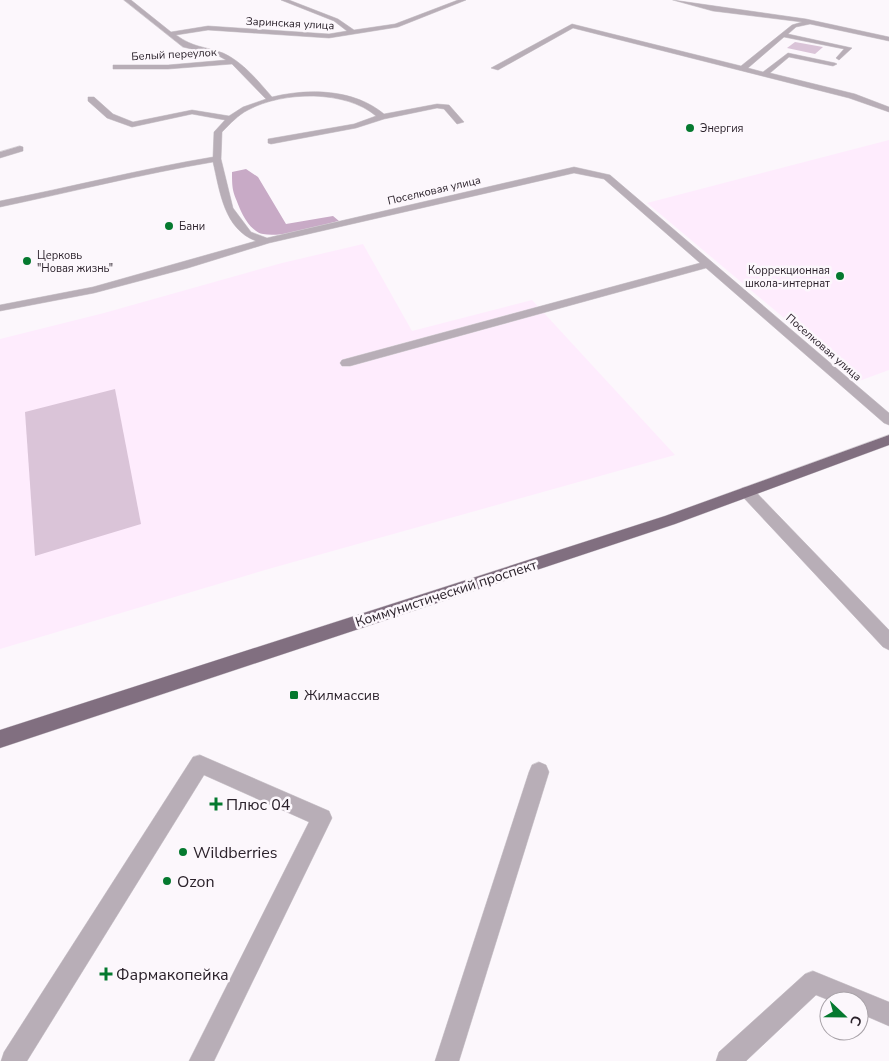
<svg xmlns="http://www.w3.org/2000/svg" width="889" height="1061" font-family="'Nunito Sans',sans-serif">
<style>
.built{fill:#feecfd}
.green{fill:#dac4d8}
.forest{fill:#c8aac6}
.lines{fill:none;stroke-linecap:round;stroke-linejoin:round}
.minor-casing{stroke:#d6d1d6;stroke-width:1}
.major-casing{stroke:#d6d1d6;stroke-width:1}
.minor{fill:#b8aeb7;fill-rule:evenodd}
.major{fill:#816f80;fill-rule:evenodd}
.poi-dot{fill:#05792f;stroke:#fcf7fc;stroke-width:2}
.labels{text-anchor:middle;stroke-width:5;stroke-linejoin:round;paint-order:stroke}
.far-street-label{font-size:11px;fill:#2b222b;stroke:#fcf7fc}
.far-poi-label{font-size:11px;fill:#2b222b;stroke:#fcf7fc;text-anchor:start}
.street-label{font-size:14px;fill:#2b222b;stroke:#fcf7fc}
.poi-label{font-size:14px;fill:#2b222b;stroke:#fcf7fc;text-anchor:start}
.near-poi-label{font-size:16px;fill:#2b222b;stroke:#fcf7fc;text-anchor:start}
</style>
<rect width="100%" height="100%" fill="#fcf7fc"/>
<!-- built -->
<g class="built">
<path d="M 889,140 L 889,370 L 859,381 L 647,203 Z"/>
<path d="M 363,244 L 412,331 L 532,300 L 675,455 L 272,568 L 0,649 L 0,339 L 104,313 L 282,263 Z"/>
</g>
<!-- green -->
<g class="green">
<path d="M 795,42 L 823,47 L 815,54 L 787,48 Z"/>
<path d="M 115,389 L 141,524 L 35,556 L 25,412 Z"/>
</g>
<!-- forest -->
<path class="forest" d="M 246,169 L 258,177 L 286,224 L 333,216 L 339,221 C 320,226 282,238 263,234 C 252,232 244,218 240,209 C 233,191 232,192 232,172 Z"/>
<g class="lines">
<defs>
<g id="minor">
<path d="M 124,0 L 131,0 L 171,32 L 208,26 L 329,34 L 347,31 L 334,21 L 281,0 L 289,0 L 338,19 L 354,30 L 395,24 L 458,0 L 466,0 L 398,27 L 329,38 L 208,30 L 176,35 C 194,48 204,46 223,53 C 243,62 258,81 272,97 C 309,88 354,89 384,114 L 437,104 L 449,105 L 464,122 L 457,124 L 444,109 L 437,108 L 384,119 L 356,128 L 271,144 L 268,143 L 268,139 L 354,124 L 376,116 C 346,90 283,91 248,110 C 238,115 230,124 222,132 L 221,159 L 233,208 L 251,232 L 267,238 L 574,167 L 610,175 L 889,413 L 889,425 L 884,423 L 706,268 L 350,366 L 342,366 L 340,363 L 342,360 L 700,263 L 604,179 L 574,173 L 269,243 L 188,268 L 94,293 L 0,311 L 0,305 L 93,287 L 256,241 C 224,229 220,192 213,162 C 142,174 71,192 0,207 L 0,201 C 71,187 141,169 213,157 L 214,132 L 225,120 L 192,114 L 132,127 L 107,118 L 88,101 L 88,97 L 94,97 L 113,114 L 133,122 L 192,110 L 229,116 L 243,107 L 266,99 L 232,64 L 168,69 L 113,69 L 113,65 L 168,65 L 226,60 L 217,55 L 183,47 Z"/>
<path d="M 673,0 L 806,19 L 889,37 L 889,41 L 810,24 L 796,27 L 788,34 L 852,48 L 839,60 L 836,58 L 844,49 L 784,37 L 748,68 L 763,72 L 788,53 L 835,63 L 837,64 L 833,66 L 789,57 L 770,73 L 855,94 L 889,107 L 889,112 L 849,98 L 573,28 L 498,70 L 491,68 L 572,24 L 741,66 L 792,25 L 802,22 L 713,11 Z"/>
<path d="M 20,146 L 23,147 L 23,151 L 0,158 L 0,152 Z"/>
<path d="M 747,487 L 752,488 L 889,630 L 889,650 L 883,647 L 742,496 L 740,492 L 742,488 Z"/>
<path d="M 200,755 L 329,811 L 332,818 L 214,1061 L 189,1061 L 309,822 L 204,775 L 27,1061 L 1,1061 L 4,1052 L 193,757 Z"/>
<path d="M 539,762 L 546,765 L 549,772 L 459,1061 L 435,1061 L 529,772 L 532,765 Z"/>
<path d="M 813,971 L 889,1002 L 889,1026 L 859,1013 L 859,1001 L 831,1001 L 816,995 L 746,1061 L 716,1061 L 719,1052 L 805,974 Z"/>
</g>
<path id="major" d="M 889,435 L 889,445 L 675,524 L 0,748 L 0,730 L 665,516 Z"/>
</defs>
<!-- minor casing -->
<use href="#minor" class="minor-casing"/>
<!-- major casing -->
<use href="#major" class="major-casing"/>
<!-- minor -->
<use href="#minor" class="minor"/>
<!-- major -->
<use href="#major" class="major"/>
</g>
<!-- markers -->
<g class="poi-dot">
<circle cx="690" cy="128" r="5"/>
<circle cx="169" cy="226" r="5"/>
<circle cx="27" cy="261" r="5"/>
<circle cx="840" cy="276" r="5"/>
<rect x="289" y="690" width="10" height="10" rx="2.5"/>
<path d="M213.5 796.5h5v5h5v5h-5v5h-5v-5h-5v-5h5z"/>
<circle cx="183" cy="852" r="5"/>
<circle cx="167" cy="881" r="5"/>
<path d="M103.5 966.5h5v5h5v5h-5v5h-5v-5h-5v-5h5z"/>
</g>
<g class="labels">
<!-- far-street labels -->
<g class="far-street-label">
<text transform="translate(290 23) rotate(3)" y="4">Заринская улица</text>
<text transform="translate(174 54) rotate(-3)" y="4">Белый переулок</text>
<text transform="translate(434 190) rotate(-13)" y="4">Поселковая улица</text>
<text transform="translate(824 347) rotate(41)" y="4">Поселковая улица</text>
</g>
<!-- far-poi labels -->
<g class="far-poi-label">
<text x="700" y="132">Энергия</text>
<text x="179" y="230">Бани</text>
<text x="37" y="259">Церковь<tspan x="37" dy="13">"Новая жизнь"</tspan></text>
<text x="830" y="274" text-anchor="end">Коррекционная<tspan x="830" dy="13">школа-интернат</tspan></text>
</g>
<!-- street labels -->
<g class="street-label">
<text transform="translate(446 593) rotate(-18)" y="5">Коммунистический проспект</text>
</g>
<!-- poi labels -->
<g class="poi-label">
<text x="304" y="700">Жилмассив</text>
</g>
<!-- near-poi labels -->
<g class="near-poi-label">
<text x="226" y="810">Плюс 04</text>
<text x="193" y="858">Wildberries</text>
<text x="177" y="887">Ozon</text>
<text x="116" y="980">Фармакопейка</text>
</g>
</g>
<!-- north arrow -->
<g transform="translate(844 1016) rotate(112)"><circle r="24" fill="#fcf7fc" stroke="#a8a2a8"/>
<path d="M0-4L9 19L0 12L-9 19Z" fill="#05792f"/>
<text y="-8" font-size="14" font-weight="bold" text-anchor="middle" fill="#2b222b">С</text>
</g>
</svg>
